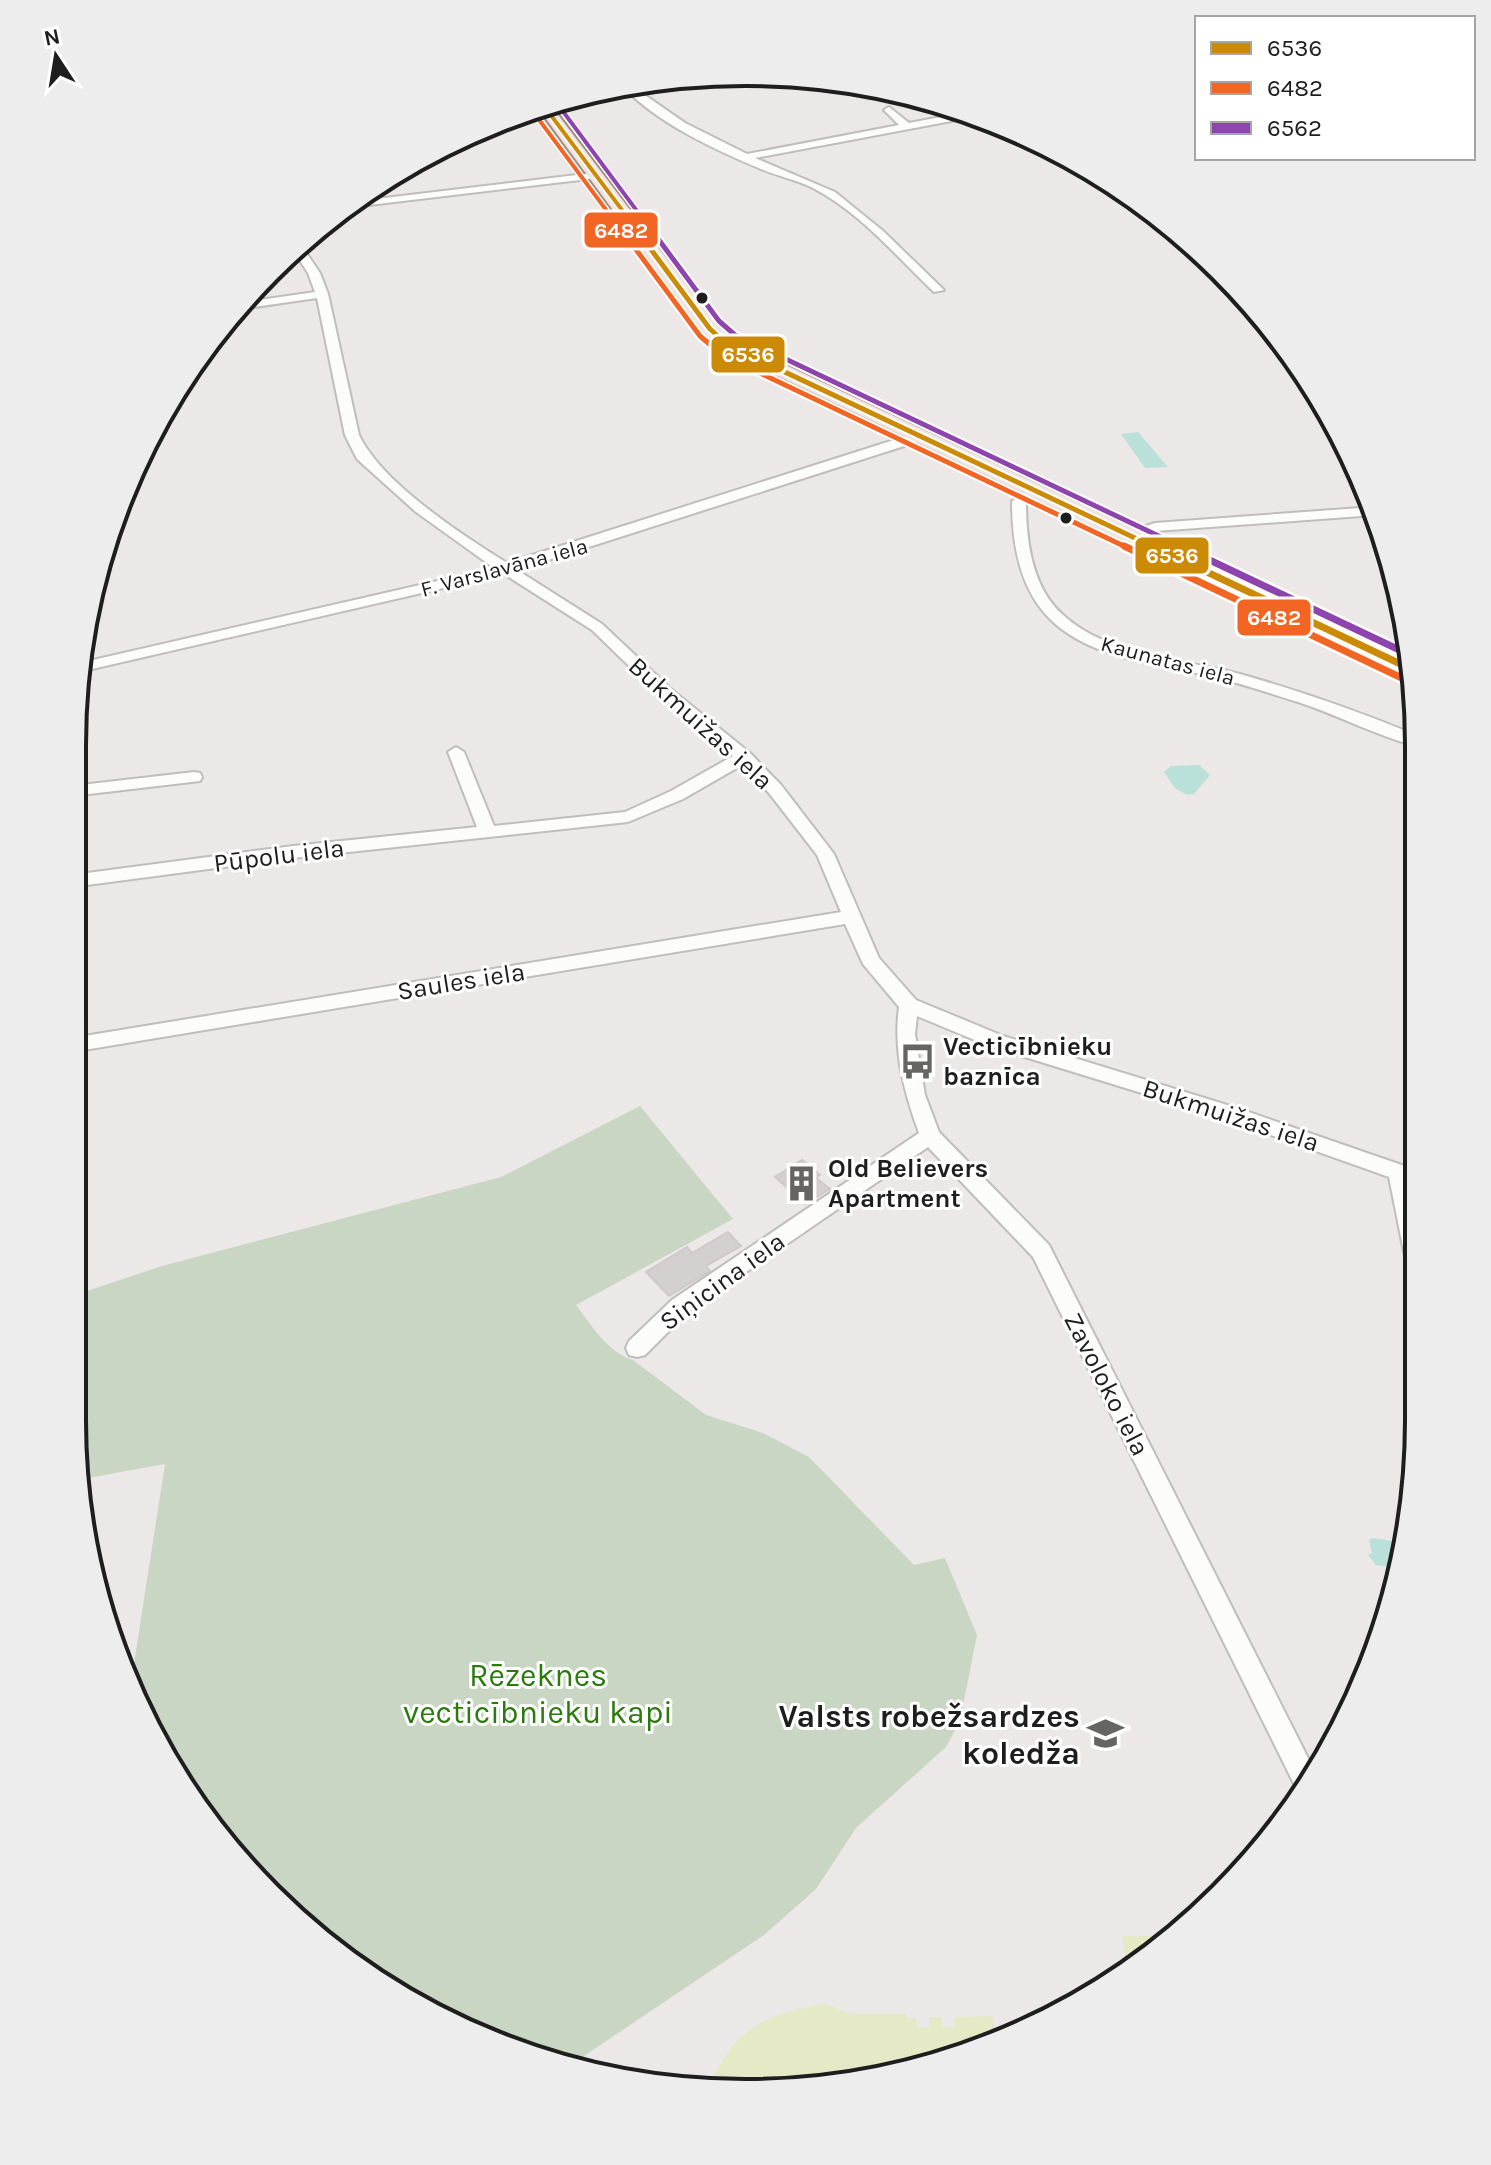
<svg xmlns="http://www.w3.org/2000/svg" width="1491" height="2165" font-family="Karla,sans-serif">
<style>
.grass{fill:#e5e9c5}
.cemetery{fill:#c9d6c3}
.water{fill:#bae0da}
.building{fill:#d4d0cf;stroke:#cfc9c8;stroke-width:2}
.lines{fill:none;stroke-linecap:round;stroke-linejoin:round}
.street-casing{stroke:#bfbebd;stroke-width:4}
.primary-casing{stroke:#a28d83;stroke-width:4}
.street{fill:#fcfcfb;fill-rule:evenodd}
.primary{fill:#f0e6e4;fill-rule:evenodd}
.bus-1-far2-casing{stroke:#fff;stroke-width:7}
.bus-1-far1-casing{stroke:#fff;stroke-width:9}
.bus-1-casing{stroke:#fff;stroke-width:12}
.bus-2-far2-casing{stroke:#fff;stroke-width:7}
.bus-2-far1-casing{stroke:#fff;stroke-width:9}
.bus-2-casing{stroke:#fff;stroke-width:12}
.bus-3-far2-casing{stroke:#fff;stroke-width:7}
.bus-3-far1-casing{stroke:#fff;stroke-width:9}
.bus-3-casing{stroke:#fff;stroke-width:12}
.bus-1-far2{stroke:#cc8b06;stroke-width:4}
.bus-1-far1{stroke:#cc8b06;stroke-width:5}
.bus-1{stroke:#cc8b06;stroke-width:7}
.bus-2-far2{stroke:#f26522;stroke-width:4}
.bus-2-far1{stroke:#f26522;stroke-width:5}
.bus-2{stroke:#f26522;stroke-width:7}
.bus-3-far2{stroke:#8e44ad;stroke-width:4}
.bus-3-far1{stroke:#8e44ad;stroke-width:5}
.bus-3{stroke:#8e44ad;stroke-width:7}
.bus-dot{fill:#1e1e1e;stroke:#fff;stroke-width:3}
.labels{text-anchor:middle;stroke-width:6;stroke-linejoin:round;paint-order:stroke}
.far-street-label{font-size:22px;fill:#1e1e1e;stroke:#fff}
.street-label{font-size:26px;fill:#1e1e1e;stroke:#fff}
.poi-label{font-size:26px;font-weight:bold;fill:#1e1e1e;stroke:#fff;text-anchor:start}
.near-park-label{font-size:32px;fill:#2b7b0c;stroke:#fff}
.near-poi-label{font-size:32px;font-weight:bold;fill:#1e1e1e;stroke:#fff;text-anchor:end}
.rim{fill:none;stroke:#1e1e1e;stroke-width:4}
.line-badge{stroke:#fff;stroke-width:3}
.badge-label{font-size:22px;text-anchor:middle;font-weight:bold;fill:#fff}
</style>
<rect width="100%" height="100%" fill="#ece8e7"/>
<!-- grass -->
<g class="grass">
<path d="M 1122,1936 L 1161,1936 L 1162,1941 L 1127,1968 Z"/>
<path d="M 826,2004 L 851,2014 L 906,2014 L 906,2018 L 916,2018 L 917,2028 L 929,2027 L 929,2017 L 941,2017 L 943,2027 L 955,2027 L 954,2017 L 993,2016 L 995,2036 L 877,2080 L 708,2091 C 731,2030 763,2014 826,2004 Z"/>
</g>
<!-- cemetery -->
<path class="cemetery" d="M 640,1106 L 733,1219 L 576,1305 C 593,1327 606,1351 633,1360 L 706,1415 L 763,1433 L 809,1457 L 914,1565 L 945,1558 L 977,1635 L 960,1721 L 946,1747 L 856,1828 L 816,1889 L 764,1935 L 575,2062 L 488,2042 L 335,1954 L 186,1794 L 131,1683 L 165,1464 L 82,1479 L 72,1419 L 72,1296 L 162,1266 L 501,1177 Z"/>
<!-- water -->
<g class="water">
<path d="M 1138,432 L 1168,467 L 1145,468 L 1121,434 Z"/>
<path d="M 1199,765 L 1210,775 L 1194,794 L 1187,795 L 1175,788 L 1164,772 L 1171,766 Z"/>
<path d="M 1372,1538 L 1407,1543 L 1400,1568 L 1376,1565 L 1368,1555 L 1372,1553 L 1369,1540 Z"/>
</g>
<!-- building -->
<g class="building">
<path d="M 802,1160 L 820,1175 L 816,1178 L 830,1189 L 805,1204 L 775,1177 Z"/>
<path d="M 728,1232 L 741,1246 L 706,1266 L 710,1271 L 669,1296 L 646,1272 L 687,1247 L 692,1253 Z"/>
</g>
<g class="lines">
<defs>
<g id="street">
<path d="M 620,84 L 629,84 L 685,123 L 747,154 L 899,125 L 884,110 L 889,107 L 909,123 L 967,112 L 978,116 L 755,158 L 835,192 L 883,231 L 944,290 L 934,292 C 896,256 861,213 813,188 C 797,180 778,176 761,169 C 713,149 657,123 620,84 Z"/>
<path d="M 593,173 L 597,174 L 597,178 L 344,208 L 351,202 Z"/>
<path d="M 1098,174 L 1136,199 L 1129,199 L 1098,178 Z"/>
<path d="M 301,245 L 320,273 L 328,294 L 359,435 C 382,483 462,535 507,563 L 916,433 L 926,433 L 926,439 L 517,570 L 602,624 L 671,689 L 750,753 L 781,785 L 834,854 L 879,958 L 916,1000 L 1003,1036 L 1237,1108 L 1419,1171 L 1419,1187 L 1412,1185 L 1419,1218 L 1419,1281 L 1411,1278 L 1408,1272 L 1389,1177 L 1223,1118 L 989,1046 L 917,1016 L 915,1034 L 925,1095 L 939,1132 L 1049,1245 L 1313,1768 L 1297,1790 L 1033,1257 L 928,1147 L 688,1312 L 645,1355 L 637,1357 L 629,1355 L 626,1348 L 629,1341 L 672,1300 L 919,1133 C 904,1092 893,1051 899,1007 L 863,964 L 845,924 L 72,1052 L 72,1038 L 841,912 L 817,855 L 769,793 L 742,765 L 683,799 L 628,822 L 293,858 L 72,887 L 72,875 L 293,846 L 477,827 L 448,752 L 456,747 L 464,752 L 494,826 L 625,812 L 671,791 L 733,756 L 659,695 L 592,630 L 504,574 L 79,672 L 80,663 L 494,568 L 416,512 L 357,459 L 345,435 L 317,298 L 241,309 L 246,302 L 315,292 L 308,273 L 293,250 Z"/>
<path d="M 1034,488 L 1041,492 L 1026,503 C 1026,541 1032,588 1063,615 C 1109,657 1183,659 1240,674 C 1300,691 1360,712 1418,736 L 1419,747 C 1379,737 1338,715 1298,702 C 1269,693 1240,683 1210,676 C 1158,664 1091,659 1051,620 C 1019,589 1012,543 1012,501 Z"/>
<path d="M 1374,507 L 1375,515 L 1156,531 L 1129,538 L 1122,534 L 1155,523 Z"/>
<path d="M 194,772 L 200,773 L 202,777 L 200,781 L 72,796 L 72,786 Z"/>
</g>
<path id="primary" d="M 550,104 L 717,325 L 735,341 L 1410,659 L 1412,676 L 1402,674 L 721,349 L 703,333 L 538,108 Z"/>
</defs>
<!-- street casing -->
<use href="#street" class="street-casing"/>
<!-- primary casing -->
<use href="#primary" class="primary-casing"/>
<!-- street -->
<use href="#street" class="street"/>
<!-- primary -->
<use href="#primary" class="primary"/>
<defs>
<path id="bus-1-far2" d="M 544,106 L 643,238"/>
<path id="bus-1-far1" d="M 641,236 L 710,329 L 728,345 L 1156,548"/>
<path id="bus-1" d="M 1152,546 L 1411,669"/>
<path id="bus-2-far2" d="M 534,113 L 627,238"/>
<path id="bus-2-far1" d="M 626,236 L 700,336 L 722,355 L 1128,548"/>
<path id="bus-2" d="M 1124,546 L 1406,680"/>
<path id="bus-3-far2" d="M 556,102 L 657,238"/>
<path id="bus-3-far1" d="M 656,236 L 719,321 L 735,335 L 1184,548"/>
<path id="bus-3" d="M 1180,546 L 1410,655"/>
</defs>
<!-- bus-1-far2 casing -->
<use href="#bus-1-far2" class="bus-1-far2-casing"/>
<!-- bus-1-far1 casing -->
<use href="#bus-1-far1" class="bus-1-far1-casing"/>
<!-- bus-1 casing -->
<use href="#bus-1" class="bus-1-casing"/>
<!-- bus-2-far2 casing -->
<use href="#bus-2-far2" class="bus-2-far2-casing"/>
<!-- bus-2-far1 casing -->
<use href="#bus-2-far1" class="bus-2-far1-casing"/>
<!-- bus-2 casing -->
<use href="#bus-2" class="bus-2-casing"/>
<!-- bus-3-far2 casing -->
<use href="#bus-3-far2" class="bus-3-far2-casing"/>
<!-- bus-3-far1 casing -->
<use href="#bus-3-far1" class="bus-3-far1-casing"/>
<!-- bus-3 casing -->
<use href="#bus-3" class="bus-3-casing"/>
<!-- bus-1-far2 -->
<use href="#bus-1-far2" class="bus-1-far2"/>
<!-- bus-1-far1 -->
<use href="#bus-1-far1" class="bus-1-far1"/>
<!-- bus-1 -->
<use href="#bus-1" class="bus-1"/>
<!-- bus-2-far2 -->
<use href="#bus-2-far2" class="bus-2-far2"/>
<!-- bus-2-far1 -->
<use href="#bus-2-far1" class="bus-2-far1"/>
<!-- bus-2 -->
<use href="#bus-2" class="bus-2"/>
<!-- bus-3-far2 -->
<use href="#bus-3-far2" class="bus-3-far2"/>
<!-- bus-3-far1 -->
<use href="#bus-3-far1" class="bus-3-far1"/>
<!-- bus-3 -->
<use href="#bus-3" class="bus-3"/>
</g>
<!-- icons -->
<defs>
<symbol id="bus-bare" viewBox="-9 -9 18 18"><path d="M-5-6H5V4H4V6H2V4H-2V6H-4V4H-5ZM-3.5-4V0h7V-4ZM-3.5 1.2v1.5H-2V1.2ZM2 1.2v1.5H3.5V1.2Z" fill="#666564" stroke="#fff" stroke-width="2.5" paint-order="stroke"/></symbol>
<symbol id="building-bare" viewBox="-9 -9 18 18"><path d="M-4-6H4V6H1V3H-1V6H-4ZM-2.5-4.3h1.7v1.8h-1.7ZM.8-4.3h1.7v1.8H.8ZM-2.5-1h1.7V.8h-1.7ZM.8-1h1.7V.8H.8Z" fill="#666564" stroke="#fff" stroke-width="2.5" paint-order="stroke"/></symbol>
<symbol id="university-bare" viewBox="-9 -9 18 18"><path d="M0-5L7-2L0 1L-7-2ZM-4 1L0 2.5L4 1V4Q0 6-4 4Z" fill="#666564" stroke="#fff" stroke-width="2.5" paint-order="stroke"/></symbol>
</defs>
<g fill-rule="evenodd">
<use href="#bus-bare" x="892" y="1036" width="51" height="51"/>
<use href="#building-bare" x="776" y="1158" width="51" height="51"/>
<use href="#university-bare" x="1080" y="1708" width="51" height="51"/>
</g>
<!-- markers -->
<g class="bus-dot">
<circle cx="702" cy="298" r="7"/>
<circle cx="1066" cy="518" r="7"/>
</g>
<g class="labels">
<!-- far-street labels -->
<g class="far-street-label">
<text transform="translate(504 567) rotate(-15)" y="8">F. Varslavāna iela</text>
<text transform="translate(1168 660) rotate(15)" y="8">Kaunatas iela</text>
</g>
<!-- street labels -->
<g class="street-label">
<text transform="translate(701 723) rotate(42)" y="9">Bukmuižas iela</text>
<text transform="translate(279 855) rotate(-7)" y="9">Pūpolu iela</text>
<text transform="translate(461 981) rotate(-9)" y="9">Saules iela</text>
<text transform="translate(1231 1115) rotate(18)" y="9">Bukmuižas iela</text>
<text transform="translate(722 1281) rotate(-36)" y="9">Siņicina iela</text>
<text transform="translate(1107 1384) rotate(63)" y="9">Zavoloko iela</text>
</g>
<!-- poi labels -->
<g class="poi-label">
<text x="943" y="1055">Vecticībnieku<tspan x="943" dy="30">baznīca</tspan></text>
<text x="828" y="1177">Old Believers<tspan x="828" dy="30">Apartment</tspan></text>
</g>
<!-- near-park labels -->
<g class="near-park-label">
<text x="538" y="1686">Rēzeknes<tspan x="538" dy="37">vecticībnieku kapi</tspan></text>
</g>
<!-- near-poi labels -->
<g class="near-poi-label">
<text x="1080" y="1727">Valsts robežsardzes<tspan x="1080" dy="37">koledža</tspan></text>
</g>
</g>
<!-- crop -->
<path d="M0 0H1491V2165H0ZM745 86H746A659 659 0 0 1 1405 745V1420A659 659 0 0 1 746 2079H745A659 659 0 0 1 86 1420V745A659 659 0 0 1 745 86Z" fill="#ededed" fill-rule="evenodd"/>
<path class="rim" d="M745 86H746A659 659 0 0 1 1405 745V1420A659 659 0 0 1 746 2079H745A659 659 0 0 1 86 1420V745A659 659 0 0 1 745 86Z"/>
<g class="line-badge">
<rect x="583" y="211" width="76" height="38" rx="8" fill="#f26522"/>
<rect x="710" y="335" width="76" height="39" rx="8" fill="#cc8b06"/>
<rect x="1134" y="536" width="76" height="39" rx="8" fill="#cc8b06"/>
<rect x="1236" y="598" width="76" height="39" rx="8" fill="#f26522"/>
</g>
<g class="badge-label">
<text x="621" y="238">6482</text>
<text x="748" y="362">6536</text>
<text x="1172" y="563">6536</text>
<text x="1274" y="625">6482</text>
</g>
<!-- legend -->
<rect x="1195" y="16" width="280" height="144" fill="#ffffff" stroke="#a5a5a5" stroke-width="2"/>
<rect x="1211" y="42" width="40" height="12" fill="#cc8b06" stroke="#a5a5a5" stroke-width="2"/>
<text x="1267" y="56" font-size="24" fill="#1e1e1e">6536</text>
<rect x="1211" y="82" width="40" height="12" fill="#f26522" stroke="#a5a5a5" stroke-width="2"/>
<text x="1267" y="96" font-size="24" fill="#1e1e1e">6482</text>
<rect x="1211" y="122" width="40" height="12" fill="#8e44ad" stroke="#a5a5a5" stroke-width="2"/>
<text x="1267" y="136" font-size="24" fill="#1e1e1e">6562</text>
<!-- north arrow -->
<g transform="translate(56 56) rotate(348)" stroke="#ffffff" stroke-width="6" paint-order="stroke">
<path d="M0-6L14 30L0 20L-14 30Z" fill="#1e1e1e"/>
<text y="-12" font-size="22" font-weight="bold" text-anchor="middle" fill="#1e1e1e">N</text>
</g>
</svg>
